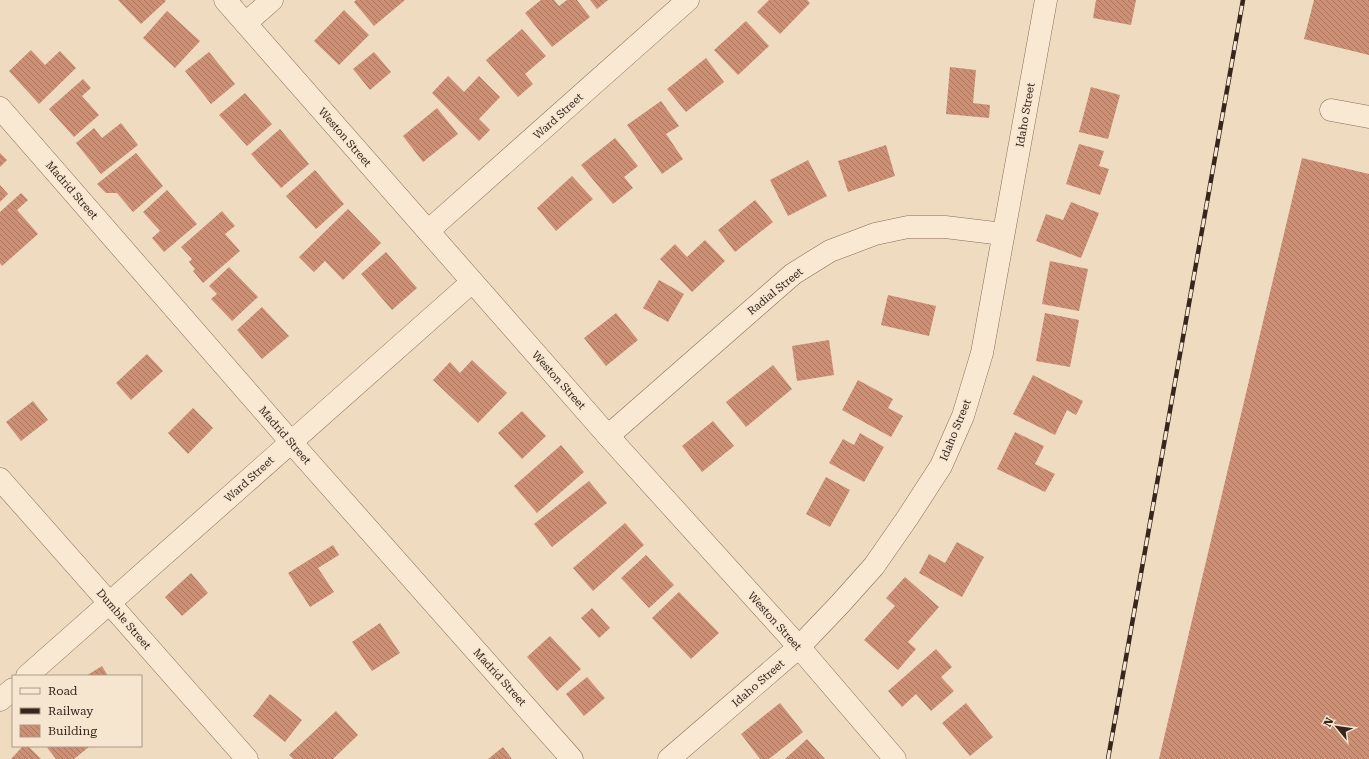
<svg xmlns="http://www.w3.org/2000/svg" width="1369" height="759" font-family="'Roboto Serif',serif">
<style>
.building{fill:url(#building-back-hatch)}
.lines{fill:none;stroke-linecap:round;stroke-linejoin:round}
.minor-casing{stroke:#886b58;stroke-width:23}
.minor{stroke:#f9e9d3;stroke-width:22}
.rail-casing{stroke:#37261c;stroke-width:4.5}
.rail{stroke:#f6e6d0;stroke-width:3;stroke-dasharray:9;stroke-linecap:butt}
.labels{text-anchor:middle;stroke-width:3;stroke-linejoin:round;paint-order:stroke}
.street-label{font-size:11px;fill:#37261c;stroke:#f6e6d0}
</style>
<defs>
<pattern id="building-back-hatch" width="6" height="6" patternUnits="userSpaceOnUse"><rect width="6" height="6" fill="#ce8f75"/><path d="M-1 5l2 2M0 0l6 6M5-1l2 2" fill="none" stroke="#a8755f"/></pattern>
</defs>
<rect width="100%" height="100%" fill="#efdbc0"/>
<!-- building -->
<g class="building">
<path d="M 118,0 L 165,0 L 166,1 L 141,24 Z"/>
<path d="M 356,0 L 405,0 L 374,26 L 354,2 Z"/>
<path d="M 541,0 L 554,0 L 559,6 L 567,0 L 577,0 L 590,17 L 552,47 L 525,13 Z"/>
<path d="M 590,0 L 608,0 L 597,9 Z"/>
<path d="M 769,0 L 807,0 L 810,3 L 780,34 L 757,12 Z"/>
<path d="M 1096,0 L 1136,0 L 1131,25 L 1093,18 Z"/>
<path d="M 1314,0 L 1369,0 L 1369,55 L 1304,39 Z"/>
<path d="M 344,10 L 369,35 L 339,65 L 314,41 Z"/>
<path d="M 167,11 L 200,41 L 175,68 L 143,38 Z"/>
<path d="M 746,21 L 769,46 L 738,75 L 714,50 Z"/>
<path d="M 522,29 L 546,56 L 525,74 L 533,84 L 518,97 L 486,60 Z"/>
<path d="M 31,50 L 45,65 L 60,51 L 76,68 L 39,104 L 9,71 Z"/>
<path d="M 209,52 L 235,84 L 211,104 L 185,71 Z"/>
<path d="M 374,52 L 391,72 L 370,90 L 353,69 Z"/>
<path d="M 706,58 L 724,82 L 686,112 L 667,89 Z"/>
<path d="M 950,67 L 976,70 L 973,103 L 990,105 L 989,118 L 946,114 Z"/>
<path d="M 448,76 L 464,92 L 479,76 L 500,97 L 479,119 L 490,130 L 479,141 L 432,93 Z"/>
<path d="M 83,79 L 91,88 L 82,96 L 99,115 L 74,137 L 49,109 Z"/>
<path d="M 1091,87 L 1120,95 L 1108,139 L 1079,132 Z"/>
<path d="M 245,93 L 272,124 L 247,146 L 219,115 Z"/>
<path d="M 661,101 L 679,126 L 666,134 L 683,159 L 662,174 L 627,125 Z"/>
<path d="M 437,108 L 458,134 L 423,162 L 403,136 Z"/>
<path d="M 121,123 L 138,145 L 101,174 L 76,143 L 94,128 L 102,138 Z"/>
<path d="M 280,129 L 309,164 L 281,188 L 251,154 Z"/>
<path d="M 615,138 L 638,166 L 624,177 L 633,188 L 613,204 L 581,165 Z"/>
<path d="M 1079,144 L 1104,151 L 1099,166 L 1109,169 L 1100,195 L 1066,184 Z"/>
<path d="M 886,145 L 895,176 L 848,192 L 838,161 Z"/>
<path d="M 0,153 L 7,160 L 0,167 Z"/>
<path d="M 136,153 L 163,186 L 133,212 L 117,193 L 106,193 L 97,184 Z"/>
<path d="M 1302,158 L 1369,174 L 1369,759 L 1159,759 Z"/>
<path d="M 808,160 L 827,196 L 788,216 L 770,180 Z"/>
<path d="M 315,170 L 344,204 L 316,229 L 286,196 Z"/>
<path d="M 572,176 L 593,199 L 556,231 L 537,208 Z"/>
<path d="M 0,185 L 8,194 L 0,202 Z"/>
<path d="M 167,190 L 197,224 L 164,252 L 152,238 L 160,231 L 143,212 Z"/>
<path d="M 21,193 L 28,200 L 17,210 L 38,234 L 2,266 L 0,263 L 0,212 Z"/>
<path d="M 755,200 L 773,222 L 735,252 L 718,230 Z"/>
<path d="M 1071,202 L 1099,213 L 1081,258 L 1036,241 L 1046,214 L 1063,220 Z"/>
<path d="M 348,209 L 381,243 L 343,280 L 325,261 L 314,272 L 299,257 Z"/>
<path d="M 222,211 L 235,226 L 225,234 L 240,251 L 203,283 L 193,271 L 195,269 L 189,262 L 192,259 L 181,247 Z"/>
<path d="M 705,240 L 725,261 L 692,292 L 660,259 L 675,244 L 687,257 Z"/>
<path d="M 386,252 L 417,288 L 392,310 L 361,274 Z"/>
<path d="M 1050,261 L 1088,269 L 1079,311 L 1042,304 Z"/>
<path d="M 229,267 L 258,297 L 232,321 L 211,299 L 217,294 L 209,286 Z"/>
<path d="M 659,280 L 684,294 L 668,322 L 643,308 Z"/>
<path d="M 888,295 L 936,306 L 929,336 L 881,325 Z"/>
<path d="M 262,307 L 289,336 L 262,359 L 237,330 Z"/>
<path d="M 616,313 L 638,340 L 606,366 L 584,338 Z"/>
<path d="M 1045,313 L 1079,320 L 1070,367 L 1036,361 Z"/>
<path d="M 829,340 L 834,375 L 797,381 L 792,346 Z"/>
<path d="M 147,354 L 163,371 L 131,400 L 116,383 Z"/>
<path d="M 472,360 L 507,393 L 478,423 L 433,380 L 450,362 L 460,373 Z"/>
<path d="M 773,365 L 792,389 L 746,427 L 726,402 Z"/>
<path d="M 1033,375 L 1083,401 L 1076,415 L 1067,410 L 1055,435 L 1013,414 Z"/>
<path d="M 858,380 L 893,399 L 888,408 L 903,416 L 891,437 L 842,410 Z"/>
<path d="M 33,401 L 48,420 L 21,441 L 6,422 Z"/>
<path d="M 193,408 L 213,428 L 188,454 L 168,433 Z"/>
<path d="M 522,411 L 546,436 L 522,459 L 498,433 Z"/>
<path d="M 713,421 L 734,446 L 702,472 L 682,446 Z"/>
<path d="M 1015,432 L 1044,446 L 1035,464 L 1055,474 L 1045,492 L 997,469 Z"/>
<path d="M 860,433 L 884,447 L 864,482 L 829,463 L 843,439 L 854,445 Z"/>
<path d="M 561,445 L 584,472 L 537,513 L 514,486 Z"/>
<path d="M 826,477 L 850,490 L 830,527 L 806,514 Z"/>
<path d="M 589,481 L 607,503 L 552,547 L 534,524 Z"/>
<path d="M 625,523 L 644,545 L 593,591 L 573,568 Z"/>
<path d="M 957,542 L 984,557 L 962,597 L 919,573 L 929,554 L 945,563 Z"/>
<path d="M 333,545 L 339,555 L 318,568 L 334,592 L 310,607 L 288,573 Z"/>
<path d="M 646,555 L 674,585 L 649,608 L 621,578 Z"/>
<path d="M 191,573 L 208,593 L 182,616 L 165,597 Z"/>
<path d="M 905,577 L 939,607 L 908,642 L 916,649 L 898,670 L 864,640 L 895,606 L 886,598 Z"/>
<path d="M 679,592 L 719,633 L 691,659 L 652,618 Z"/>
<path d="M 592,608 L 610,628 L 599,638 L 581,618 Z"/>
<path d="M 380,623 L 400,653 L 372,671 L 352,642 Z"/>
<path d="M 550,636 L 581,669 L 557,691 L 527,657 Z"/>
<path d="M 936,649 L 952,667 L 941,677 L 954,691 L 931,711 L 916,694 L 902,707 L 888,691 Z"/>
<path d="M 102,666 L 108,676 L 86,676 Z"/>
<path d="M 587,677 L 605,698 L 584,716 L 566,694 Z"/>
<path d="M 270,694 L 302,720 L 285,742 L 253,716 Z"/>
<path d="M 780,703 L 803,732 L 769,759 L 760,759 L 741,734 Z"/>
<path d="M 966,703 L 993,737 L 970,756 L 942,723 Z"/>
<path d="M 336,711 L 358,735 L 333,759 L 293,759 L 289,755 Z"/>
<path d="M 807,739 L 825,759 L 785,759 Z"/>
<path d="M 23,746 L 28,746 L 41,759 L 11,759 Z"/>
<path d="M 46,746 L 90,746 L 74,759 L 56,759 Z"/>
<path d="M 503,747 L 512,759 L 488,759 Z"/>
</g>
<g class="lines">
<defs>
<g id="minor">
<path d="M 225,0 L 608,436 L 799,647 L 895,759"/>
<path d="M 246,23 L 272,0"/>
<path d="M 0,108 L 291,442 L 572,759"/>
<path d="M 1331,110 L 1369,117"/>
<path d="M 428,231 L 688,0"/>
<path d="M 608,436 L 793,274 L 830,251 L 875,234 L 908,227 L 945,227 L 1003,234"/>
<path d="M 0,479 L 247,759"/>
<path d="M 27,676 L 472,282"/>
<path d="M 0,700 L 13,689"/>
<path d="M 669,759 L 799,647 L 840,604 L 874,566 L 908,517 L 941,466 L 963,416 L 982,353 L 1046,0"/>
</g>
</defs>
<!-- minor casing -->
<use href="#minor" class="minor-casing"/>
<!-- minor -->
<use href="#minor" class="minor"/>
<defs>
<path id="rail" d="M 1108,759 L 1243,0"/>
</defs>
<!-- rail casing -->
<use href="#rail" class="rail-casing"/>
<!-- rail -->
<use href="#rail" class="rail"/>
</g>
<g class="labels">
<!-- street labels -->
<g class="street-label">
<text transform="translate(1025 115) rotate(-80)" y="4">Idaho Street</text>
<text transform="translate(558 116) rotate(-42)" y="4">Ward Street</text>
<text transform="translate(345 137) rotate(49)" y="4">Weston Street</text>
<text transform="translate(72 190) rotate(49)" y="4">Madrid Street</text>
<text transform="translate(775 291) rotate(-39)" y="4">Radial Street</text>
<text transform="translate(559 380) rotate(48)" y="4">Weston Street</text>
<text transform="translate(955 430) rotate(-68)" y="4">Idaho Street</text>
<text transform="translate(285 435) rotate(49)" y="4">Madrid Street</text>
<text transform="translate(249 479) rotate(-42)" y="4">Ward Street</text>
<text transform="translate(124 619) rotate(49)" y="4">Dumble Street</text>
<text transform="translate(775 621) rotate(48)" y="4">Weston Street</text>
<text transform="translate(500 677) rotate(48)" y="4">Madrid Street</text>
<text transform="translate(758 683) rotate(-41)" y="4">Idaho Street</text>
</g>
</g>
<!-- legend -->
<rect x="12" y="675" width="130" height="72" fill="#f6e6d0" stroke="#aa9988"/>
<rect x="20" y="688" width="20" height="6" fill="#f9e9d3" stroke="#aa9988"/>
<text x="48" y="695" font-size="12" fill="#37261c">Road</text>
<rect x="20" y="708" width="20" height="6" fill="#37261c" stroke="#aa9988"/>
<text x="48" y="715" font-size="12" fill="#37261c">Railway</text>
<rect x="20" y="725" width="20" height="12" fill="url(#building-back-hatch)" stroke="#aa9988"/>
<text x="48" y="735" font-size="12" fill="#37261c">Building</text>
<!-- north arrow -->
<g transform="translate(1337 727) rotate(299)" stroke="#f6e6d0" stroke-width="3" paint-order="stroke">
<path d="M0-3L7 15L0 10L-7 15Z" fill="#37261c"/>
<text y="-6" font-size="11" font-weight="bold" text-anchor="middle" fill="#37261c">N</text>
</g>
</svg>
